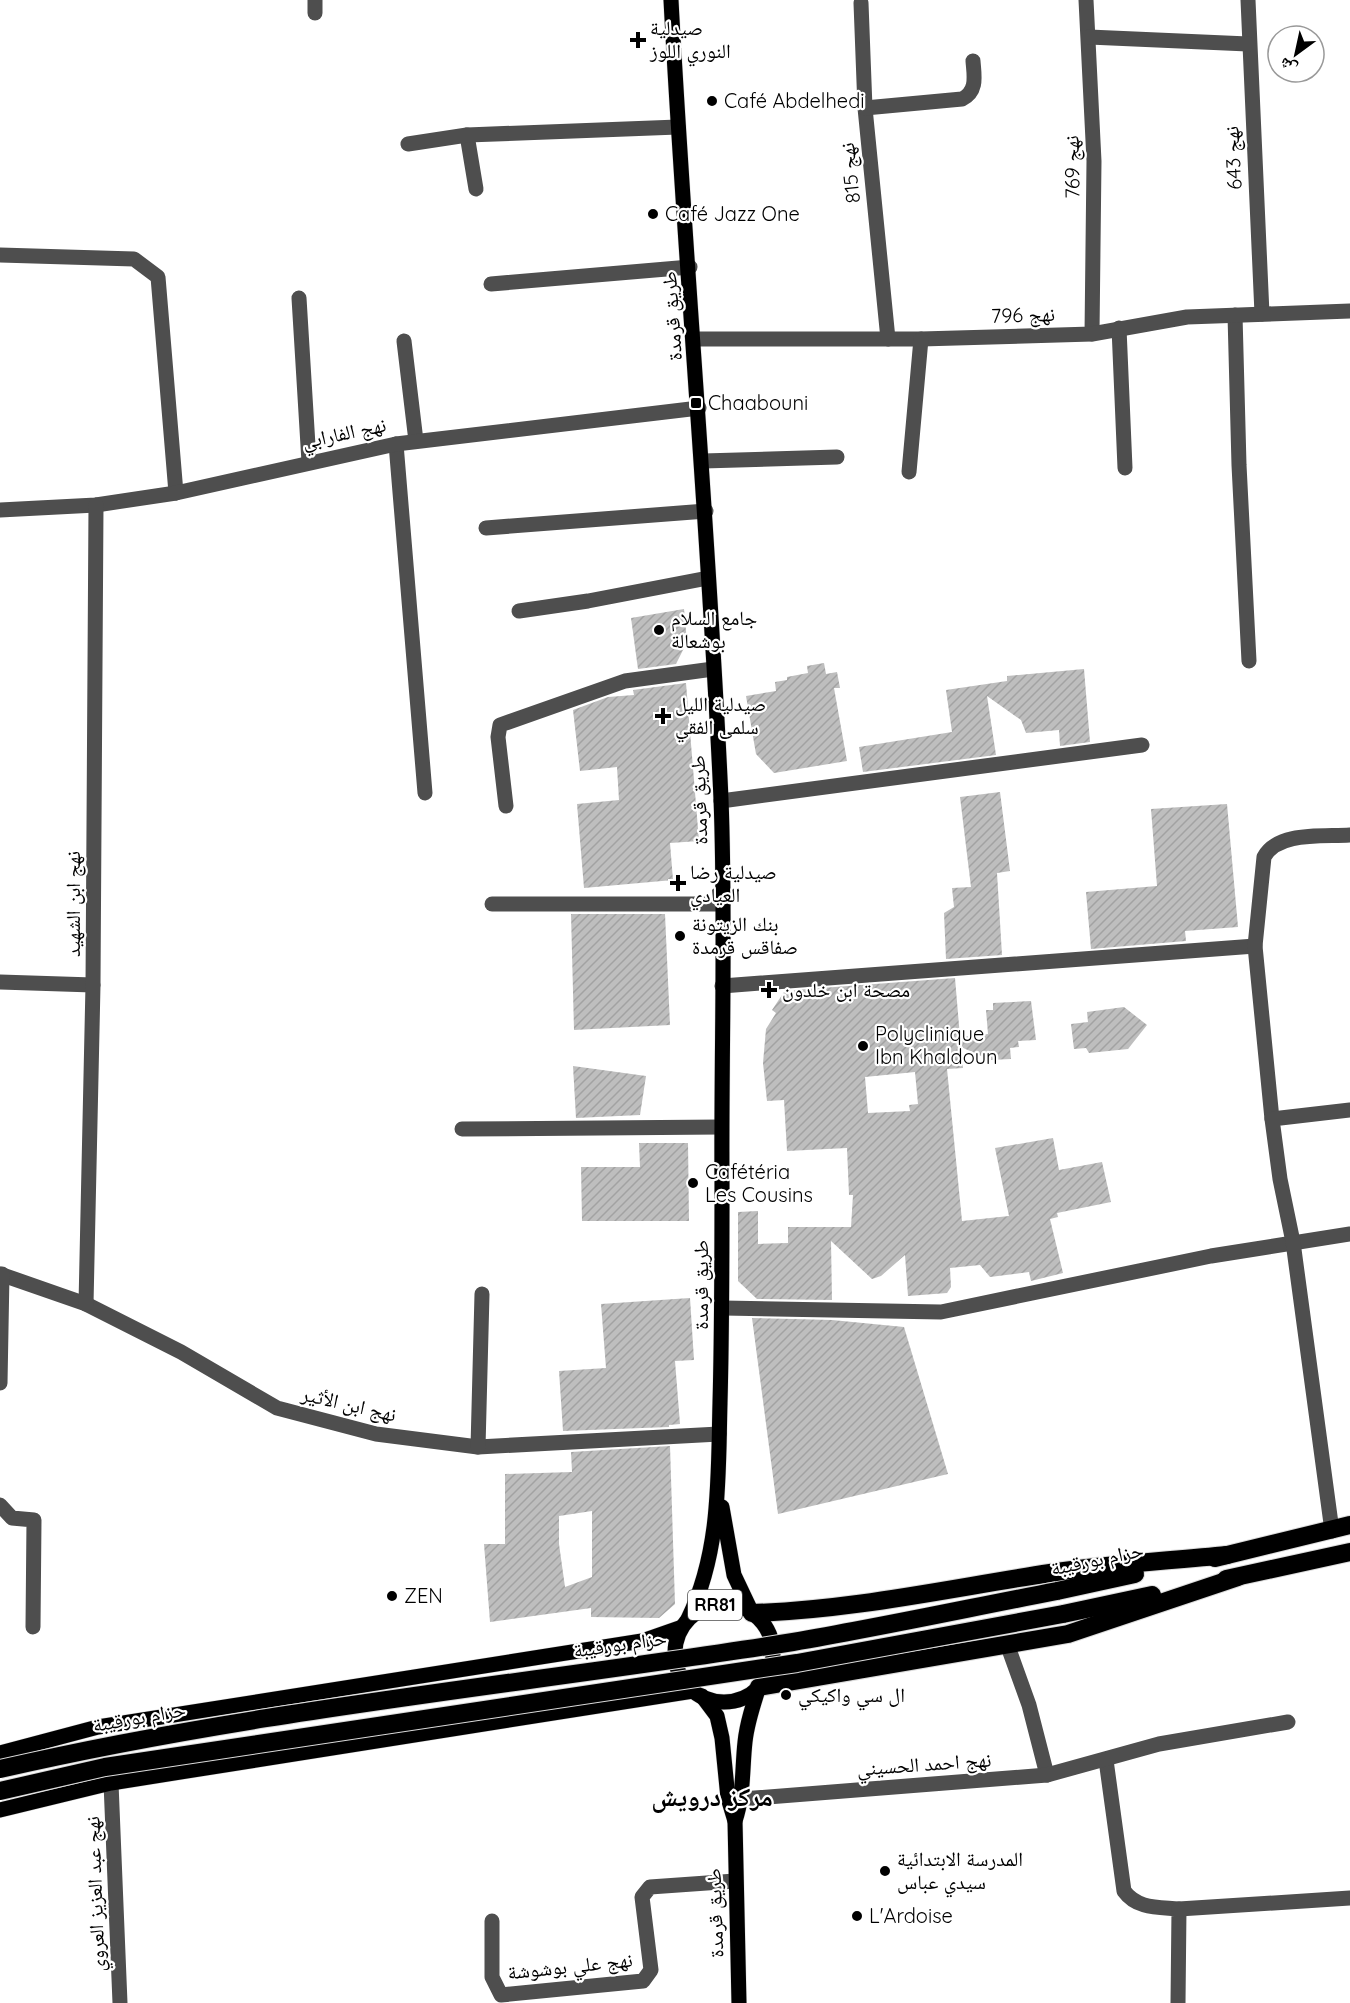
<svg xmlns="http://www.w3.org/2000/svg" width="1350" height="2003" font-family="Quicksand,'Noto Naskh Arabic',sans-serif">
<style>
.building{fill:url(#building-hatch);fill-rule:evenodd}
.lines{fill:none;stroke-linecap:round;stroke-linejoin:round}
.major-casing{stroke:#dbdbdb;stroke-width:16}
.highway-casing{stroke:#dbdbdb;stroke-width:20}
.minor{stroke:#4e4e4e;stroke-width:15}
.major{stroke:#000;stroke-width:15}
.highway{stroke:#000;stroke-width:18}
.highway-bridge-casing{stroke:#dbdbdb;stroke-width:20;stroke-linecap:butt}
.highway-bridge{stroke:#000;stroke-width:18}
.poi-dot{fill:#000;stroke:#fff;stroke-width:2}
.labels{text-anchor:middle;stroke-width:4.5;stroke-linejoin:round;paint-order:stroke}
.shield{fill:#fff;stroke:#4c4c4c;stroke-width:1.5}
.shield-label{font-size:18px;font-weight:bold;fill:#000}
.poi-label{font-size:20px;fill:#000;stroke:#fff;text-anchor:start}
.street-label{font-size:20px;fill:#000;stroke:#fff}
.district-label{font-size:26px;font-weight:bold;fill:#000;stroke:#fff}
</style>
<defs>
<pattern id="building-hatch" width="6" height="6" patternUnits="userSpaceOnUse" patternTransform="scale(1.5)"><rect width="6" height="6" fill="#bebebe"/><path d="M-1 1l2-2M0 6l6-6M5 7l2-2" fill="none" stroke="#a2a2a2"/></pattern>
</defs>
<rect width="100%" height="100%" fill="#fff"/>
<!-- building -->
<g class="building">
<path d="M 684,609 L 687,642 L 676,664 L 638,669 L 631,618 Z"/>
<path d="M 824,663 L 826,674 L 837,672 L 840,688 L 834,688 L 847,761 L 774,773 L 756,754 L 746,696 L 776,691 L 775,682 L 787,680 L 787,677 L 808,673 L 807,666 Z"/>
<path d="M 1084,669 L 1090,742 L 1060,746 L 1059,730 L 1026,733 L 1021,720 L 987,696 L 996,755 L 863,772 L 859,747 L 952,732 L 946,690 L 1007,681 L 1007,676 Z"/>
<path d="M 686,683 L 699,841 L 670,843 L 673,880 L 584,888 L 577,804 L 619,800 L 617,767 L 580,771 L 573,710 L 608,697 L 634,695 L 633,690 Z"/>
<path d="M 1000,792 L 1010,871 L 997,873 L 1002,955 L 946,959 L 944,913 L 954,907 L 952,888 L 971,887 L 960,797 Z"/>
<path d="M 1227,804 L 1238,927 L 1185,931 L 1186,941 L 1091,949 L 1086,892 L 1157,886 L 1151,809 Z"/>
<path d="M 571,914 L 665,914 L 670,1025 L 574,1030 Z"/>
<path d="M 955,978 L 960,1037 L 988,1034 L 986,1010 L 993,1010 L 993,1003 L 1031,1001 L 1036,1040 L 1018,1041 L 1019,1047 L 1010,1048 L 1011,1059 L 990,1060 L 961,1047 L 963,1068 L 947,1069 L 962,1221 L 1009,1216 L 995,1148 L 1053,1138 L 1059,1170 L 1102,1162 L 1111,1202 L 1057,1213 L 1058,1217 L 1050,1219 L 1063,1273 L 1031,1281 L 1029,1272 L 990,1277 L 980,1265 L 950,1268 L 951,1287 L 947,1293 L 908,1296 L 905,1255 L 881,1276 L 872,1279 L 831,1241 L 832,1300 L 757,1299 L 738,1281 L 738,1212 L 758,1211 L 758,1244 L 788,1243 L 788,1227 L 851,1227 L 853,1195 L 849,1195 L 847,1148 L 787,1151 L 784,1100 L 767,1101 L 763,1063 L 766,1029 L 776,1013 L 772,1010 L 784,992 L 788,994 L 795,990 ZM 915,1072 L 918,1104 L 909,1105 L 910,1111 L 868,1113 L 865,1077 Z"/>
<path d="M 1124,1007 L 1147,1025 L 1128,1049 L 1089,1053 L 1086,1048 L 1074,1049 L 1071,1024 L 1088,1022 L 1087,1012 Z"/>
<path d="M 573,1066 L 646,1076 L 640,1115 L 576,1118 Z"/>
<path d="M 639,1143 L 688,1143 L 689,1221 L 582,1221 L 581,1167 L 640,1167 Z"/>
<path d="M 690,1298 L 694,1360 L 675,1361 L 680,1424 L 669,1425 L 669,1427 L 563,1431 L 559,1371 L 606,1368 L 601,1304 Z"/>
<path d="M 752,1318 L 832,1320 L 904,1327 L 948,1474 L 778,1514 Z"/>
<path d="M 670,1446 L 675,1604 L 659,1618 L 591,1617 L 591,1608 L 490,1622 L 484,1544 L 505,1544 L 505,1474 L 572,1472 L 571,1452 ZM 592,1511 L 592,1577 L 565,1587 L 559,1544 L 559,1516 Z"/>
</g>
<g class="lines">
<defs>
<g id="major">
<path d="M 671,0 C 685,266 709,532 721,799 C 726,926 721,1055 722,1183 C 722,1256 722,1329 720,1403 C 718,1477 721,1551 688,1619"/>
<path d="M 722,1507 L 734,1575 L 752,1613"/>
<circle cx="724" cy="1653" r="49"/>
<path d="M 702,1696 L 717,1716 L 722,1738 L 728,1798 L 735,1821"/>
<path d="M 0,1753 L 98,1727 L 642,1641 L 682,1627"/>
<path d="M 0,1810 L 111,1783 L 693,1691"/>
<path d="M 739,2003 L 735,1821 C 744,1794 742,1769 745,1742 C 747,1723 753,1705 759,1687"/>
</g>
<g id="highway">
<path d="M 1215,1558 L 1350,1525"/>
<path d="M 1226,1579 L 1350,1552"/>
<path d="M 1057,1591 L 1135,1574"/>
<path d="M 752,1613 C 852,1610 951,1588 1050,1573 C 1108,1564 1168,1561 1227,1555"/>
<path d="M 1063,1614 L 1152,1595"/>
<path d="M 759,1687 L 1068,1634 L 1238,1577"/>
</g>
</defs>
<!-- major casing -->
<use href="#major" class="major-casing"/>
<!-- highway casing -->
<use href="#highway" class="highway-casing"/>
<!-- minor -->
<g class="minor">
<path d="M 315,0 L 315,13"/>
<path d="M 1086,0 L 1094,161 L 1092,334"/>
<path d="M 1248,0 L 1262,314"/>
<path d="M 861,3 L 865,108 L 888,339"/>
<path d="M 1089,37 L 1248,44"/>
<path d="M 865,108 L 962,99 C 978,91 974,75 973,61"/>
<path d="M 467,135 L 476,189"/>
<path d="M 408,144 L 467,135 L 678,127"/>
<path d="M 0,255 L 134,259 L 158,277 L 176,493"/>
<path d="M 491,284 L 690,267"/>
<path d="M 299,298 L 309,462"/>
<path d="M 1235,315 L 1239,465 L 1249,661"/>
<path d="M 1119,328 L 1125,468"/>
<path d="M 695,339 L 921,339 L 1092,334 L 1187,317 L 1350,311"/>
<path d="M 404,341 L 416,441"/>
<path d="M 396,444 L 425,793"/>
<path d="M 703,461 L 837,457"/>
<path d="M 909,472 L 921,339"/>
<path d="M 0,510 L 96,505 L 176,493 L 396,444 L 699,408"/>
<path d="M 486,528 L 706,511"/>
<path d="M 519,611 L 588,601 L 708,578"/>
<path d="M 721,801 L 1142,745"/>
<path d="M 506,806 L 498,737 L 500,725 L 625,681 L 713,669"/>
<path d="M 492,904 L 723,904"/>
<path d="M 0,982 L 93,985"/>
<path d="M 722,986 L 1255,946"/>
<path d="M 1272,1119 L 1255,946 L 1264,857 C 1278,831 1324,837 1350,835"/>
<path d="M 462,1129 L 721,1127"/>
<path d="M 0,1274 L 86,1304 L 181,1352 L 277,1408 L 376,1434 L 478,1447 L 719,1434"/>
<path d="M 86,1304 L 93,985 L 96,505"/>
<path d="M 723,1308 L 941,1312 L 1211,1256 L 1350,1234"/>
<path d="M 0,1383 L 2,1274"/>
<path d="M 478,1447 L 482,1294"/>
<path d="M 0,1505 L 12,1518 L 34,1520 L 33,1627"/>
<path d="M 1332,1531 L 1293,1242 L 1280,1179 L 1272,1119 L 1350,1110"/>
<path d="M 1007,1644 L 1029,1705 L 1047,1775"/>
<path d="M 1106,1760 L 1124,1891 C 1137,1909 1158,1907 1179,1909 L 1178,2003"/>
<path d="M 111,1783 L 120,2003"/>
<path d="M 742,1799 L 1047,1775 L 1159,1744 L 1288,1722"/>
<path d="M 1179,1909 L 1350,1898"/>
<path d="M 492,1921 L 492,1977 L 501,1995 L 643,1981 L 651,1970 L 642,1897 L 650,1887 L 735,1881"/>
</g>
<!-- major -->
<use href="#major" class="major"/>
<!-- highway -->
<use href="#highway" class="highway"/>
<defs>
<g id="highway-bridge">
<path d="M 0,1769 C 261,1709 528,1684 793,1642 C 881,1627 969,1608 1057,1591"/>
<path d="M 0,1791 L 105,1767 L 797,1663 L 1063,1614"/>
</g>
</defs>
<!-- highway-bridge casing -->
<use href="#highway-bridge" class="highway-bridge-casing"/>
<!-- highway-bridge -->
<use href="#highway-bridge" class="highway-bridge"/>
</g>
<!-- markers -->
<g class="poi-dot">
<path d="M635 31h6v6h6v6h-6v6h-6v-6h-6v-6h6z"/>
<circle cx="712" cy="101" r="6"/>
<circle cx="653" cy="214" r="6"/>
<rect x="690" y="397" width="12" height="12" rx="3"/>
<circle cx="659" cy="630" r="6"/>
<path d="M660 707h6v6h6v6h-6v6h-6v-6h-6v-6h6z"/>
<path d="M675 874h6v6h6v6h-6v6h-6v-6h-6v-6h6z"/>
<circle cx="680" cy="936" r="6"/>
<path d="M766 981h6v6h6v6h-6v6h-6v-6h-6v-6h6z"/>
<circle cx="863" cy="1046" r="6"/>
<circle cx="693" cy="1183" r="6"/>
<circle cx="392" cy="1596" r="6"/>
<circle cx="786" cy="1695" r="6"/>
<circle cx="885" cy="1871" r="6"/>
<circle cx="857" cy="1916" r="6"/>
</g>
<g class="labels">
<!-- shield labels -->
<rect class="shield" x="688" y="1590" width="54" height="30" rx="4.5"/>
<g class="shield-label">
<text x="715" y="1611">RR81</text>
</g>
<!-- poi labels -->
<g class="poi-label">
<text x="650" y="35">صيدلية<tspan x="650" dy="23">النوري اللوز</tspan></text>
<text x="724" y="108">Café Abdelhedi</text>
<text x="665" y="221">Café Jazz One</text>
<text x="708" y="410">Chaabouni</text>
<text x="671" y="625">جامع السلام<tspan x="671" dy="23">بوشعالة</tspan></text>
<text x="675" y="711">صيدلية الليل<tspan x="675" dy="23">سلمى الفقي</tspan></text>
<text x="690" y="879">صيدلية رضا<tspan x="690" dy="23">العيادي</tspan></text>
<text x="692" y="931">بنك الزيتونة<tspan x="692" dy="23">صفاقس قرمدة</tspan></text>
<text x="782" y="997">مصحة ابن خلدون</text>
<text x="875" y="1041">Polyclinique<tspan x="875" dy="23">Ibn Khaldoun</tspan></text>
<text x="705" y="1179">Cafétéria<tspan x="705" dy="23">Les Cousins</tspan></text>
<text x="404" y="1603">ZEN</text>
<text x="798" y="1702">ال سي واكيكي</text>
<text x="897" y="1866">المدرسة الابتدائية<tspan x="897" dy="23">سيدي عباس</tspan></text>
<text x="869" y="1923">L'Ardoise</text>
</g>
<!-- street labels -->
<g class="street-label">
<text transform="translate(1233 158) rotate(-93)" y="7">نهج 643</text>
<text transform="translate(1072 167) rotate(-91)" y="7">نهج 769</text>
<text transform="translate(850 173) rotate(-96)" y="7">نهج 815</text>
<text transform="translate(1023 315) rotate(-2)" y="7">نهج 796</text>
<text transform="translate(672 316) rotate(-94)" y="7">طريق قرمدة</text>
<text transform="translate(344 433) rotate(-12)" y="7">نهج الفارابي</text>
<text transform="translate(699 800) rotate(-92)" y="7">طريق قرمدة</text>
<text transform="translate(73 904) rotate(-90)" y="7">نهج ابن الشهيد</text>
<text transform="translate(701 1285) rotate(-90)" y="7">طريق قرمدة</text>
<text transform="translate(349 1404) rotate(13)" y="7">نهج ابن الأثير</text>
<text transform="translate(1097 1559) rotate(-12)" y="7">حزام بورقيبة</text>
<text transform="translate(620 1644) rotate(-8)" y="7">حزام بورقيبة</text>
<text transform="translate(139 1717) rotate(-10)" y="7">حزام بورقيبة</text>
<text transform="translate(924 1764) rotate(-4)" y="7">نهج احمد الحسيني</text>
<text transform="translate(95 1894) rotate(-92)" y="7">نهج عبد العزيز العروي</text>
<text transform="translate(715 1913) rotate(-92)" y="7">طريق قرمدة</text>
<text transform="translate(570 1966) rotate(-6)" y="7">نهج علي بوشوشة</text>
</g>
<!-- district labels -->
<g class="district-label">
<text x="712" y="1806">مركز درويش</text>
</g>
</g>
<!-- north arrow -->
<g transform="translate(1296 54) rotate(213)"><circle r="28" fill="#ffffff" stroke="#999999" stroke-width="1.5"/>
<path d="M0-4.5L10 22L0 15L-10 22Z" fill="#000000"/>
<text y="-9" font-size="16" font-weight="bold" text-anchor="middle" fill="#000000">ش</text>
</g>
</svg>
